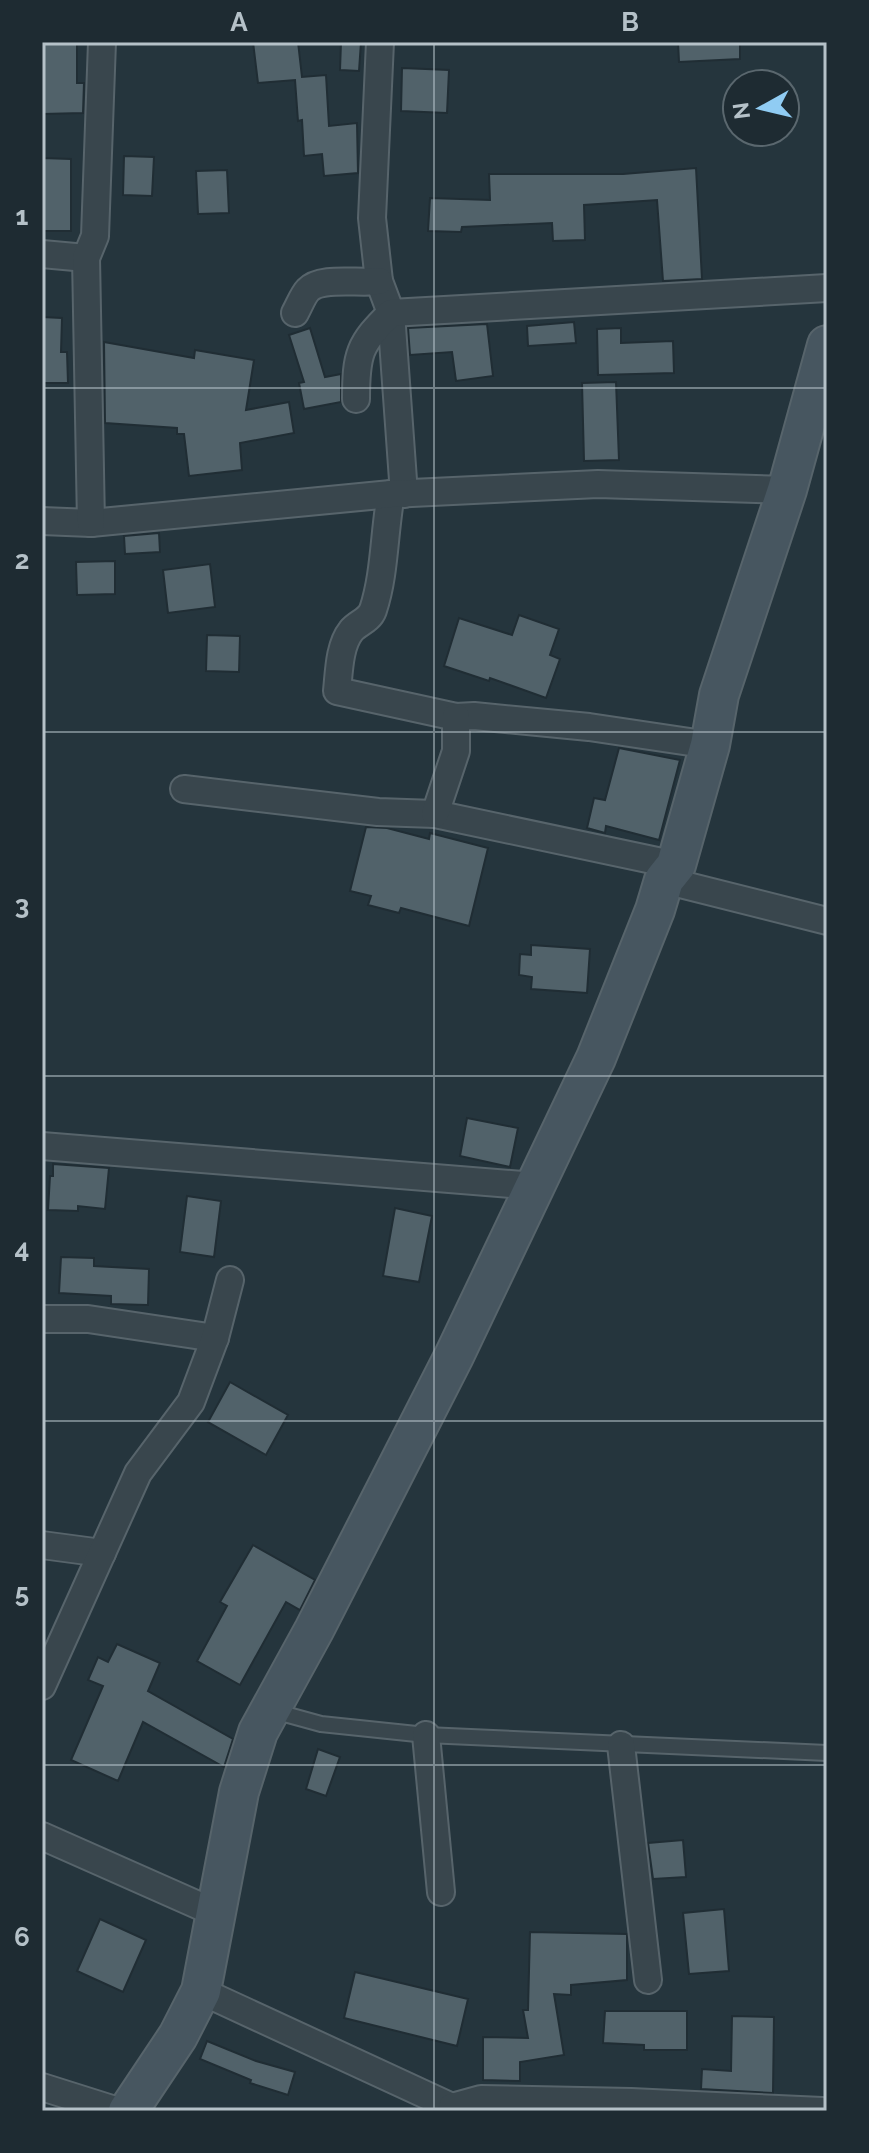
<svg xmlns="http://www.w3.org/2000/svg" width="869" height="2153" font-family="Raleway,sans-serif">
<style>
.building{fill:#51626a;stroke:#202d34;stroke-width:2}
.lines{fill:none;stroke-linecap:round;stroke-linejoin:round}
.lane-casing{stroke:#57646b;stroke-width:18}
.street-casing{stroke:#57646b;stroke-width:30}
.secondary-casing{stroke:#57646b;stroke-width:42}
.lane{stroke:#39464d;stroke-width:14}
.street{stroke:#39464d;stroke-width:26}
.secondary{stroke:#475660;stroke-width:38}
.grid{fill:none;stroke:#b5c1c8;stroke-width:2;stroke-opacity:0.55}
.neatline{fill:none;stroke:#b5c1c8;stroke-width:3}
.grid-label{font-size:26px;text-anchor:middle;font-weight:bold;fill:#b5c1c8}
</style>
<rect width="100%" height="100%" fill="#25353d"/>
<!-- building -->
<g class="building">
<path d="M 42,42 L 77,42 L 77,83 L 84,83 L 83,113 L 42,114 Z"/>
<path d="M 253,42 L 298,42 L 302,77 L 326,75 L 329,126 L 357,123 L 358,173 L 324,176 L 322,154 L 304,156 L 302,120 L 298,121 L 295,80 L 258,83 Z"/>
<path d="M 341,42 L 361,42 L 359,71 L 340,70 Z"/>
<path d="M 678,42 L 740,42 L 740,59 L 679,62 Z"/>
<path d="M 402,68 L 449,70 L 447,113 L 401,111 Z"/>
<path d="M 124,156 L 154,157 L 152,196 L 123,195 Z"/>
<path d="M 42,158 L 71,159 L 71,231 L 42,231 Z"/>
<path d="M 696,168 L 702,279 L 663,281 L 657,200 L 584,205 L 585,240 L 553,241 L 552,223 L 462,227 L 461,232 L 428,231 L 430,198 L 490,200 L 489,174 L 623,174 Z"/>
<path d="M 227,170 L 229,213 L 198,214 L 196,171 Z"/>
<path d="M 42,317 L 62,318 L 61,352 L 67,352 L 68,383 L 42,383 Z"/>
<path d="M 574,322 L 576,343 L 528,346 L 527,326 Z"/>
<path d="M 487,324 L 493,376 L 456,381 L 452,352 L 410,355 L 408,328 Z"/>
<path d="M 310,328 L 325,377 L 341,374 L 341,402 L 304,409 L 299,383 L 304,382 L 289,335 Z"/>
<path d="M 621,328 L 621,343 L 673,341 L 674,373 L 598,375 L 597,329 Z"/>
<path d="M 104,342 L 194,358 L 195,350 L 254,360 L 246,410 L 289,402 L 294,433 L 240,443 L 242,470 L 189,476 L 184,434 L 177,434 L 177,428 L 105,423 Z"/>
<path d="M 616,382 L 619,460 L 584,461 L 582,383 Z"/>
<path d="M 159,533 L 160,552 L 125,554 L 124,536 Z"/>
<path d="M 115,561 L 115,594 L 77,595 L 76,562 Z"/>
<path d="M 210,564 L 215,607 L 168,613 L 163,570 Z"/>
<path d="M 519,615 L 559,629 L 550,655 L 560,659 L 546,698 L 490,678 L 489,681 L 444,666 L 459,618 L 512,635 Z"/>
<path d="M 207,635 L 240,636 L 239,672 L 206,671 Z"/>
<path d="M 619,748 L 680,760 L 659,840 L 606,826 L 605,833 L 587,828 L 594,798 L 605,800 Z"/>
<path d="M 366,827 L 387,828 L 429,839 L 430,833 L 488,848 L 469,926 L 401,908 L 399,913 L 368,905 L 371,896 L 350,891 Z"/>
<path d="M 531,945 L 590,949 L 587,993 L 531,989 L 532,977 L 519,975 L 520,954 L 531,955 Z"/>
<path d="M 467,1118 L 518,1128 L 510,1167 L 460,1156 Z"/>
<path d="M 53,1164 L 109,1168 L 105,1209 L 78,1206 L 78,1211 L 48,1210 L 50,1176 L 53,1176 Z"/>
<path d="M 187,1196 L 221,1201 L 214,1257 L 180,1252 Z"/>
<path d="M 395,1208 L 432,1216 L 419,1282 L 383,1276 Z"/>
<path d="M 61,1257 L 94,1258 L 94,1266 L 149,1269 L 148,1305 L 111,1304 L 111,1296 L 59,1293 Z"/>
<path d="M 230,1382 L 288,1415 L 266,1455 L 208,1422 Z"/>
<path d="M 253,1545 L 315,1580 L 300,1610 L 286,1602 L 240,1685 L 197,1661 L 227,1606 L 220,1602 Z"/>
<path d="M 117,1644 L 160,1663 L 148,1691 L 233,1739 L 224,1767 L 143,1722 L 118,1781 L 71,1760 L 103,1686 L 88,1680 L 98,1657 L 108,1662 Z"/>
<path d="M 318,1749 L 340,1757 L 326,1796 L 306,1789 Z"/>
<path d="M 683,1840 L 686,1877 L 653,1879 L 648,1843 Z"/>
<path d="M 724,1909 L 729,1971 L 689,1974 L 683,1913 Z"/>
<path d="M 100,1919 L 146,1940 L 123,1992 L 77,1971 Z"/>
<path d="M 530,1932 L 627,1934 L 627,1980 L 571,1985 L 571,1995 L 554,1994 L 564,2055 L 520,2062 L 520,2081 L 483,2080 L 483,2037 L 528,2038 L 523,2010 L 528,2010 Z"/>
<path d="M 355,1972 L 468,1999 L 457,2046 L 344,2018 Z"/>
<path d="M 605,2011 L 687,2011 L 687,2050 L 644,2050 L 644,2045 L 603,2043 Z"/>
<path d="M 732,2016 L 774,2017 L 773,2093 L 701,2089 L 702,2069 L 731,2071 Z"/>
<path d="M 207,2041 L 256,2061 L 295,2072 L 288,2095 L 250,2083 L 251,2080 L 200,2059 Z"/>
</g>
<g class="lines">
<defs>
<path id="lane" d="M 270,1710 L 321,1724 L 426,1735 L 827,1753"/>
<g id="street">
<path d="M 380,42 L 372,218 L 379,281 L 391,313 L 404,494"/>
<path d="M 42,254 L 86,258"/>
<path d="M 295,313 C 299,306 303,295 308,290 C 321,276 359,284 379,281"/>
<path d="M 356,399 C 356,354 359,344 391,313 L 827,288"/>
<path d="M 391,494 C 384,532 385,574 373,610 C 369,621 357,623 351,631 C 339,646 339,673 337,691 L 456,717 L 474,716 L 589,727 L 710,745"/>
<path d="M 42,521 L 91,523 L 391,494 L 598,484 L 787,490"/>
<path d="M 91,523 L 86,258 L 95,236 L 102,42"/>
<path d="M 184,789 L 378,812 L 435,814 L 676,865"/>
<path d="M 435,814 L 456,751 L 456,717"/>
<path d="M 664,880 L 827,921"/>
<path d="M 42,1146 L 535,1186"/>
<path d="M 42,1319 L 88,1319 L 215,1338"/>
<path d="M 42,1545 L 102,1553"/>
<path d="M 42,1686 L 138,1473 L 191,1402 L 215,1338 L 230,1280"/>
<path d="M 426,1735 L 441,1892"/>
<path d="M 621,1745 L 648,1980"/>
<path d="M 42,1836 L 218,1914"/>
<path d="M 201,1991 L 452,2107 L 454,2111"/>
<path d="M 42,2087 L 118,2111"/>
<path d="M 452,2107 L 481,2099 L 631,2102 L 822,2111"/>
</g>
<path id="secondary" d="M 128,2111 L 178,2036 L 201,1991 L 239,1792 L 258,1732 L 314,1630 L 454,1356 L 596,1058 L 655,910 L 664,880 L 676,865 L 710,745 L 719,695 L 787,490 L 827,345"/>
</defs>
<!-- lane casing -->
<use href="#lane" class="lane-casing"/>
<!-- street casing -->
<use href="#street" class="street-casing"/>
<!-- secondary casing -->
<use href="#secondary" class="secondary-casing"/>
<!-- lane -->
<use href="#lane" class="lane"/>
<!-- street -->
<use href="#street" class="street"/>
<!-- secondary -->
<use href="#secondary" class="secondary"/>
</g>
<!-- grid -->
<path class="grid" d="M 434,42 L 434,2111M 42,388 L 827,388M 42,732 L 827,732M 42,1076 L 827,1076M 42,1421 L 827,1421M 42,1765 L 827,1765"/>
<!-- border -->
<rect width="869" height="2153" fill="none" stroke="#1e2b32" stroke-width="88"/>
<!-- north arrow -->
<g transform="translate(761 108) rotate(262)"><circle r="38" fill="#1e2b32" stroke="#5a676e" stroke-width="2"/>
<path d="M0-6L14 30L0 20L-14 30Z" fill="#90ccf3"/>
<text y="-12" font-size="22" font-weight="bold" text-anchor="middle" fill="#b5c1c8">N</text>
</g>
<rect x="44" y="44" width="781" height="2065" class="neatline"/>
<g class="grid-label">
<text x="239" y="31">A</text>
<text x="630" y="31">B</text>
<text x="22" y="225">1</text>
<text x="22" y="569">2</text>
<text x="22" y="914">3</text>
<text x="22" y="1258">4</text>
<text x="22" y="1602">5</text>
<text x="22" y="1946">6</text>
</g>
</svg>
